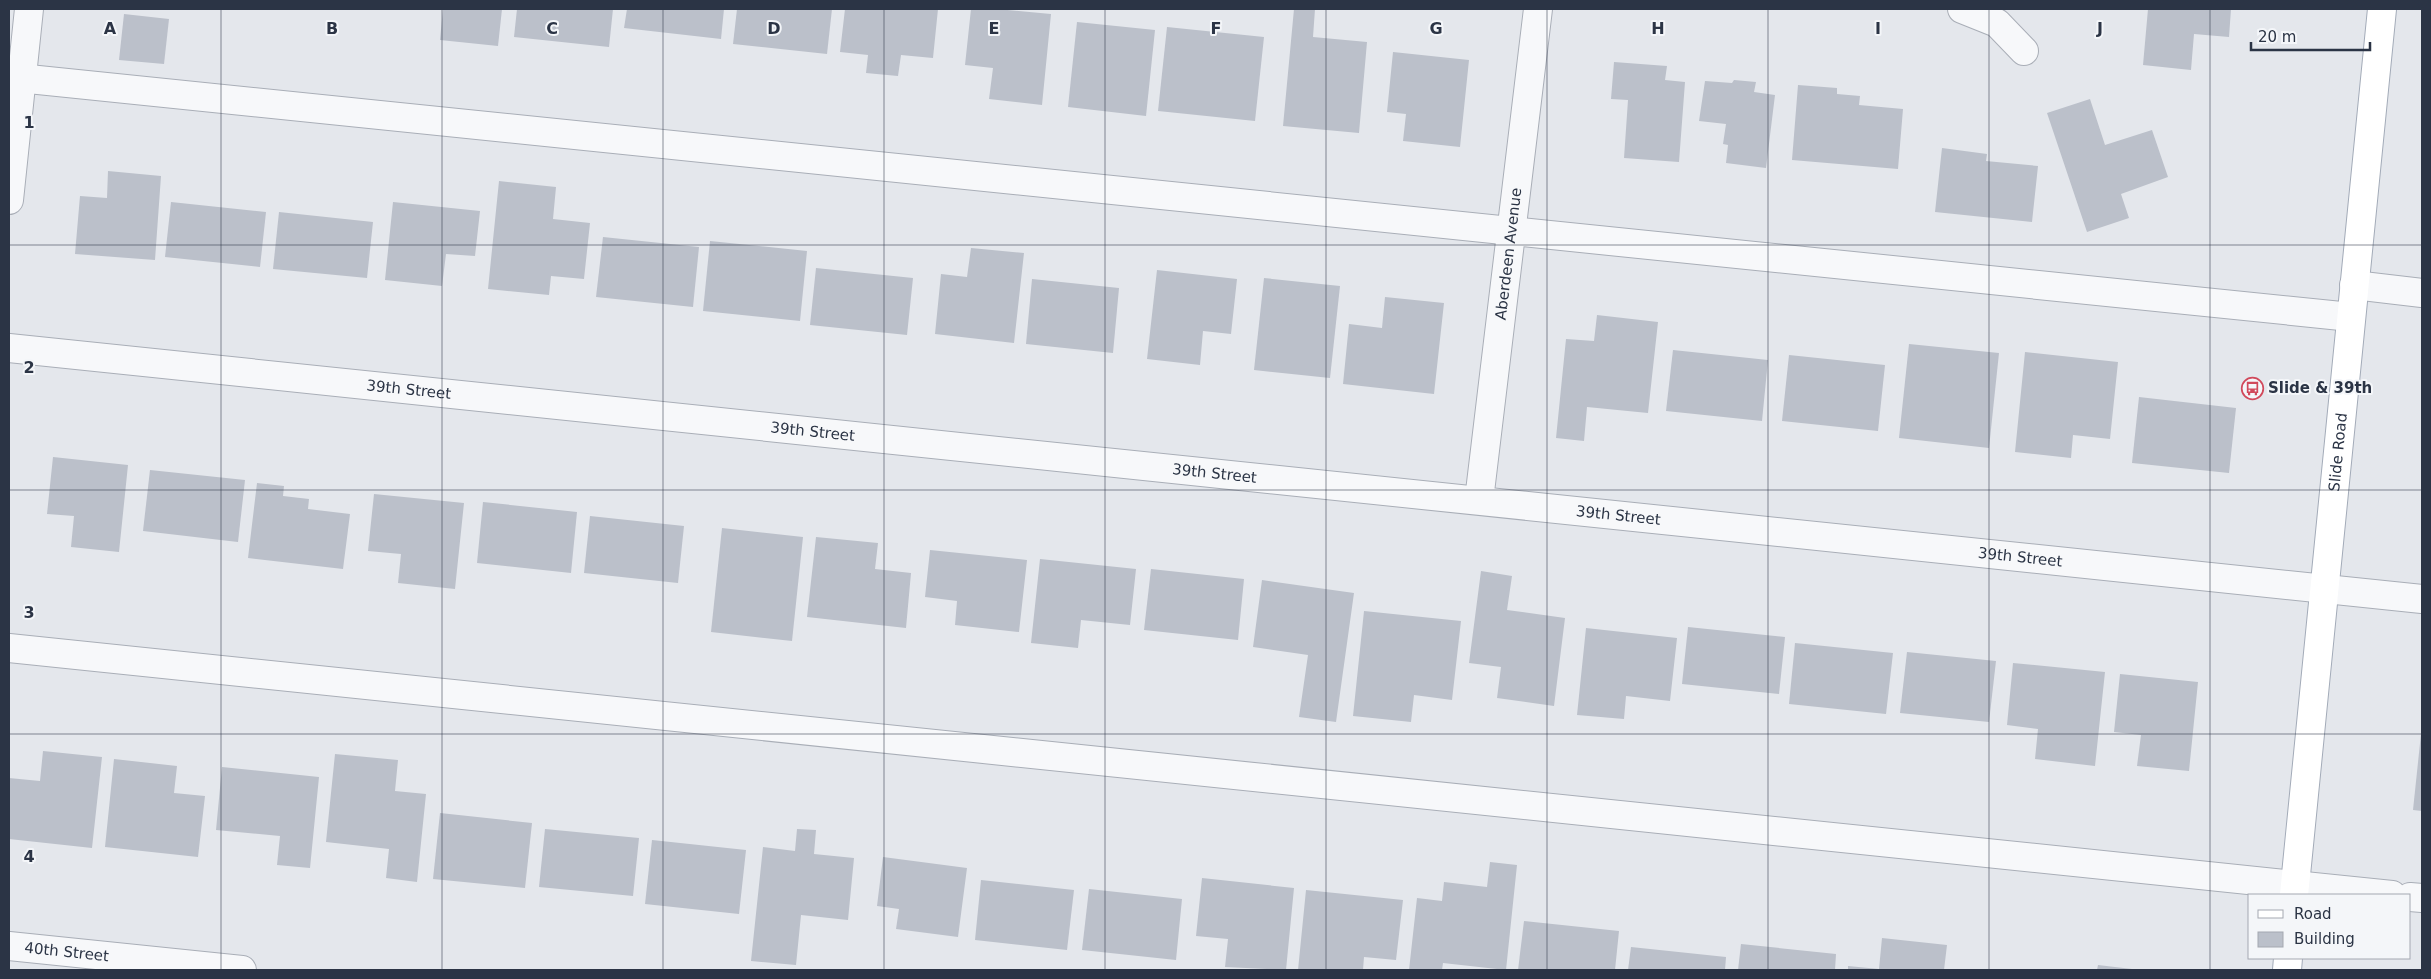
<svg xmlns="http://www.w3.org/2000/svg" width="2431" height="979" font-family="'DejaVu Sans',sans-serif">
<style>
.building{fill:#bbc0ca}
.lines{fill:none;stroke-linecap:round;stroke-linejoin:round}
.minor-casing{stroke:#a9aeb7;stroke-width:30}
.major-casing{stroke:#a3abb8;stroke-width:30}
.minor{stroke:#f7f8fa;stroke-width:28}
.major{stroke:#fff;stroke-width:28}
.grid{fill:none;stroke:#2b3445;stroke-width:1;stroke-opacity:0.55}
.labels{text-anchor:middle;stroke-width:4;stroke-linejoin:round;paint-order:stroke}
.street-label{font-size:15px;fill:#2b3445;stroke:#f4f6f9}
.poi-label{font-size:15px;font-weight:bold;fill:#2b3445;stroke:#f4f6f9;text-anchor:start}
.grid-label{font-size:16px;text-anchor:middle;font-weight:bold;fill:#2b3445;stroke:#f4f6f9;stroke-width:4;stroke-linejoin:round;paint-order:stroke}
</style>
<rect width="100%" height="100%" fill="#e4e7ec"/>
<!-- building -->
<g class="building">
<path d="M 443,9 L 502,9 L 498,46 L 440,40 Z"/>
<path d="M 517,9 L 613,9 L 609,47 L 514,37 Z"/>
<path d="M 627,9 L 724,9 L 721,39 L 624,28 Z"/>
<path d="M 737,9 L 832,9 L 827,54 L 733,44 Z"/>
<path d="M 845,9 L 938,9 L 933,58 L 901,55 L 898,76 L 866,73 L 868,55 L 840,52 Z"/>
<path d="M 971,9 L 997,9 L 1051,14 L 1042,105 L 989,99 L 993,68 L 965,65 Z"/>
<path d="M 1294,9 L 1315,9 L 1313,37 L 1367,42 L 1359,133 L 1283,126 Z"/>
<path d="M 2148,9 L 2231,9 L 2229,37 L 2194,34 L 2191,70 L 2143,65 Z"/>
<path d="M 124,14 L 169,19 L 164,64 L 119,60 Z"/>
<path d="M 1077,22 L 1155,30 L 1146,116 L 1068,107 Z"/>
<path d="M 1167,27 L 1264,37 L 1255,121 L 1158,111 Z"/>
<path d="M 1393,52 L 1469,60 L 1460,147 L 1403,141 L 1406,114 L 1387,112 Z"/>
<path d="M 1614,62 L 1667,66 L 1665,80 L 1685,82 L 1679,162 L 1624,158 L 1628,100 L 1611,99 Z"/>
<path d="M 1734,80 L 1756,82 L 1754,92 L 1775,95 L 1766,168 L 1726,163 L 1728,145 L 1723,144 L 1726,124 L 1699,121 L 1705,81 L 1732,83 Z"/>
<path d="M 1798,85 L 1837,88 L 1837,94 L 1860,96 L 1859,105 L 1903,109 L 1898,169 L 1792,160 Z"/>
<path d="M 2090,99 L 2105,145 L 2152,130 L 2168,177 L 2121,194 L 2129,218 L 2087,232 L 2047,113 Z"/>
<path d="M 1942,148 L 1987,154 L 1986,161 L 2038,166 L 2032,222 L 1935,212 Z"/>
<path d="M 108,171 L 161,176 L 155,260 L 75,254 L 80,196 L 107,198 Z"/>
<path d="M 499,181 L 556,187 L 553,219 L 590,223 L 584,279 L 551,276 L 549,295 L 488,289 Z"/>
<path d="M 171,202 L 266,212 L 260,267 L 165,257 Z"/>
<path d="M 393,202 L 480,211 L 475,256 L 446,254 L 442,286 L 385,280 Z"/>
<path d="M 279,212 L 373,222 L 367,278 L 273,269 Z"/>
<path d="M 603,237 L 699,247 L 693,307 L 596,297 Z"/>
<path d="M 710,241 L 807,251 L 800,321 L 703,311 Z"/>
<path d="M 971,248 L 1024,253 L 1014,343 L 935,334 L 941,274 L 967,277 Z"/>
<path d="M 816,268 L 913,278 L 907,335 L 810,325 Z"/>
<path d="M 1157,270 L 1237,279 L 1231,334 L 1203,331 L 1200,365 L 1147,359 Z"/>
<path d="M 1264,278 L 1340,286 L 1330,378 L 1254,370 Z"/>
<path d="M 1032,279 L 1119,288 L 1113,353 L 1026,344 Z"/>
<path d="M 1385,297 L 1444,303 L 1434,394 L 1343,384 L 1349,324 L 1382,328 Z"/>
<path d="M 1597,315 L 1658,322 L 1648,413 L 1587,407 L 1584,441 L 1556,438 L 1566,339 L 1594,341 Z"/>
<path d="M 1909,344 L 1999,353 L 1989,448 L 1899,438 Z"/>
<path d="M 1673,350 L 1768,360 L 1762,421 L 1666,411 Z"/>
<path d="M 2025,352 L 2118,362 L 2110,439 L 2073,435 L 2071,458 L 2015,452 Z"/>
<path d="M 1789,355 L 1885,365 L 1878,431 L 1782,421 Z"/>
<path d="M 2139,397 L 2236,408 L 2229,473 L 2132,463 Z"/>
<path d="M 53,457 L 128,465 L 119,552 L 71,547 L 74,516 L 47,514 Z"/>
<path d="M 150,470 L 245,480 L 238,542 L 143,531 Z"/>
<path d="M 257,483 L 284,486 L 283,496 L 309,499 L 308,509 L 350,514 L 343,569 L 248,558 Z"/>
<path d="M 374,494 L 464,503 L 455,589 L 398,583 L 401,554 L 368,551 Z"/>
<path d="M 483,502 L 577,512 L 571,573 L 477,563 Z"/>
<path d="M 590,516 L 684,526 L 678,583 L 584,573 Z"/>
<path d="M 722,528 L 803,537 L 792,641 L 711,632 Z"/>
<path d="M 816,537 L 878,543 L 875,569 L 911,573 L 906,628 L 807,617 Z"/>
<path d="M 930,550 L 1027,560 L 1019,632 L 955,625 L 957,601 L 925,597 Z"/>
<path d="M 1040,559 L 1136,569 L 1130,625 L 1081,620 L 1078,648 L 1031,643 Z"/>
<path d="M 1151,569 L 1244,579 L 1238,640 L 1144,630 Z"/>
<path d="M 1481,571 L 1512,576 L 1507,610 L 1565,618 L 1554,706 L 1497,698 L 1501,667 L 1469,663 Z"/>
<path d="M 1262,580 L 1354,593 L 1336,722 L 1299,717 L 1308,655 L 1253,647 Z"/>
<path d="M 1364,611 L 1461,621 L 1452,700 L 1414,695 L 1411,722 L 1353,716 Z"/>
<path d="M 1688,627 L 1785,637 L 1779,694 L 1682,684 Z"/>
<path d="M 1586,628 L 1677,638 L 1670,701 L 1626,696 L 1624,719 L 1577,715 Z"/>
<path d="M 1795,643 L 1893,653 L 1886,714 L 1789,704 Z"/>
<path d="M 1907,652 L 1996,661 L 1989,722 L 1900,713 Z"/>
<path d="M 2013,663 L 2105,672 L 2095,766 L 2035,759 L 2038,729 L 2007,725 Z"/>
<path d="M 2120,674 L 2198,682 L 2189,771 L 2137,766 L 2141,735 L 2114,732 Z"/>
<path d="M 2421,734 L 2422,734 L 2422,811 L 2413,810 Z"/>
<path d="M 43,751 L 102,757 L 92,848 L 9,839 L 9,778 L 40,781 Z"/>
<path d="M 335,754 L 398,760 L 395,791 L 426,794 L 417,882 L 386,878 L 389,849 L 326,842 Z"/>
<path d="M 114,759 L 177,766 L 174,793 L 205,796 L 198,857 L 105,847 Z"/>
<path d="M 222,767 L 319,777 L 310,868 L 277,865 L 280,836 L 216,830 Z"/>
<path d="M 440,813 L 532,823 L 525,888 L 433,879 Z"/>
<path d="M 545,829 L 639,838 L 633,896 L 539,887 Z"/>
<path d="M 797,829 L 816,830 L 814,854 L 854,858 L 848,920 L 801,915 L 796,965 L 751,961 L 763,847 L 795,851 Z"/>
<path d="M 652,840 L 746,850 L 739,914 L 645,904 Z"/>
<path d="M 883,857 L 967,868 L 958,937 L 896,929 L 899,909 L 877,906 Z"/>
<path d="M 1490,862 L 1517,865 L 1506,970 L 1443,963 L 1442,970 L 1409,970 L 1417,898 L 1442,901 L 1444,882 L 1487,887 Z"/>
<path d="M 1202,878 L 1294,888 L 1286,970 L 1225,967 L 1228,939 L 1196,936 Z"/>
<path d="M 981,880 L 1074,890 L 1067,950 L 975,940 Z"/>
<path d="M 1089,889 L 1182,899 L 1176,960 L 1082,950 Z"/>
<path d="M 1306,890 L 1403,900 L 1396,960 L 1364,957 L 1363,970 L 1298,970 Z"/>
<path d="M 1524,921 L 1619,931 L 1615,970 L 1518,970 Z"/>
<path d="M 1882,938 L 1947,945 L 1944,970 L 1848,970 L 1848,966 L 1879,969 Z"/>
<path d="M 1741,944 L 1836,954 L 1835,970 L 1738,970 Z"/>
<path d="M 1631,947 L 1726,957 L 1725,970 L 1628,970 Z"/>
<path d="M 2098,965 L 2132,969 L 2132,970 L 2097,970 Z"/>
</g>
<g class="lines">
<defs>
<g id="minor">
<path d="M 1962,9 L 1997,23 L 2024,51"/>
<path d="M 9,77 L 2351,317"/>
<path d="M 9,200 L 29,9"/>
<path d="M 2354,285 L 2422,293"/>
<path id="s1" d="M 9,348 L 2422,599"/>
<path id="s2" d="M 1479,500 L 1538,9"/>
<path d="M 9,648 L 2392,895"/>
<path d="M 2410,897 L 2422,898"/>
<path id="s3" d="M 9,946 L 242,970"/>
</g>
<g id="major">
<path id="s4" d="M 2294,895 L 2382,9"/>
<path d="M 2287,970 L 2288,958"/>
</g>
</defs>
<!-- minor casing -->
<use href="#minor" class="minor-casing"/>
<!-- major casing -->
<use href="#major" class="major-casing"/>
<!-- minor -->
<use href="#minor" class="minor"/>
<!-- major -->
<use href="#major" class="major"/>
</g>
<!-- grid -->
<path class="grid" d="M 221,9 L 221,970M 442,9 L 442,970M 663,9 L 663,970M 884,9 L 884,970M 1105,9 L 1105,970M 1326,9 L 1326,970M 1547,9 L 1547,970M 1768,9 L 1768,970M 1989,9 L 1989,970M 2210,9 L 2210,970M 9,245 L 2422,245M 9,490 L 2422,490M 9,734 L 2422,734"/>
<!-- icons -->
<defs>
<symbol id="bus-ring" viewBox="-11 -11 22 22"><circle r="9.5" fill="#f4f6f9" stroke="#d1495b" stroke-width="1.5"/><path d="M-5-6H5V4H4V6H2V4H-2V6H-4V4H-5ZM-3.5-4V0h7V-4ZM-3.5 1.2v1.5H-2V1.2ZM2 1.2v1.5H3.5V1.2Z" fill="#d1495b"/></symbol>
</defs>
<g fill-rule="evenodd">
<use href="#bus-ring" x="2240" y="376" width="25" height="25"/>
</g>
<g class="labels">
<!-- street labels -->
<g class="street-label">
<text dy="5" stroke="none"><textPath href="#s2" startOffset="248">Aberdeen Avenue</textPath></text>
<text dy="5" stroke="none"><textPath href="#s1" startOffset="402">39th Street</textPath></text>
<text dy="5" stroke="none"><textPath href="#s1" startOffset="808">39th Street</textPath></text>
<text dy="5" stroke="none"><textPath href="#s4" startOffset="445">Slide Road</textPath></text>
<text dy="5" stroke="none"><textPath href="#s1" startOffset="1212">39th Street</textPath></text>
<text dy="5" stroke="none"><textPath href="#s1" startOffset="1618">39th Street</textPath></text>
<text dy="5" stroke="none"><textPath href="#s1" startOffset="2022">39th Street</textPath></text>
<text dy="5" stroke="none"><textPath href="#s3" startOffset="58">40th Street</textPath></text>
</g>
<!-- poi labels -->
<g class="poi-label">
<text x="2268" y="393">Slide &amp; 39th</text>
</g>
</g>
<g class="grid-label">
<text x="110" y="34">A</text>
<text x="332" y="34">B</text>
<text x="552" y="34">C</text>
<text x="774" y="34">D</text>
<text x="994" y="34">E</text>
<text x="1216" y="34">F</text>
<text x="1436" y="34">G</text>
<text x="1658" y="34">H</text>
<text x="1878" y="34">I</text>
<text x="2100" y="34">J</text>
<text x="29" y="128">1</text>
<text x="29" y="373">2</text>
<text x="29" y="618">3</text>
<text x="29" y="862">4</text>
</g>
<!-- border -->
<rect width="2431" height="979" fill="none" stroke="#2b3445" stroke-width="20"/>
<!-- legend -->
<rect x="2248" y="894" width="162" height="65" fill="#f4f6f9" stroke="#a4a8b1"/>
<rect x="2258" y="910" width="25" height="8" fill="#ffffff" stroke="#a4a8b1"/>
<text x="2294" y="919" font-size="15" fill="#2b3445">Road</text>
<rect x="2258" y="932" width="25" height="15" fill="#bbc0ca" stroke="#a4a8b1"/>
<text x="2294" y="944" font-size="15" fill="#2b3445">Building</text>
<!-- scale -->
<path d="M2251 42v8h119v-8" fill="none" stroke="#2b3445" stroke-width="2.5"/>
<text x="2258" y="42" font-size="15" fill="#2b3445" stroke="#f4f6f9" stroke-width="4" paint-order="stroke">20 m</text>
</svg>
